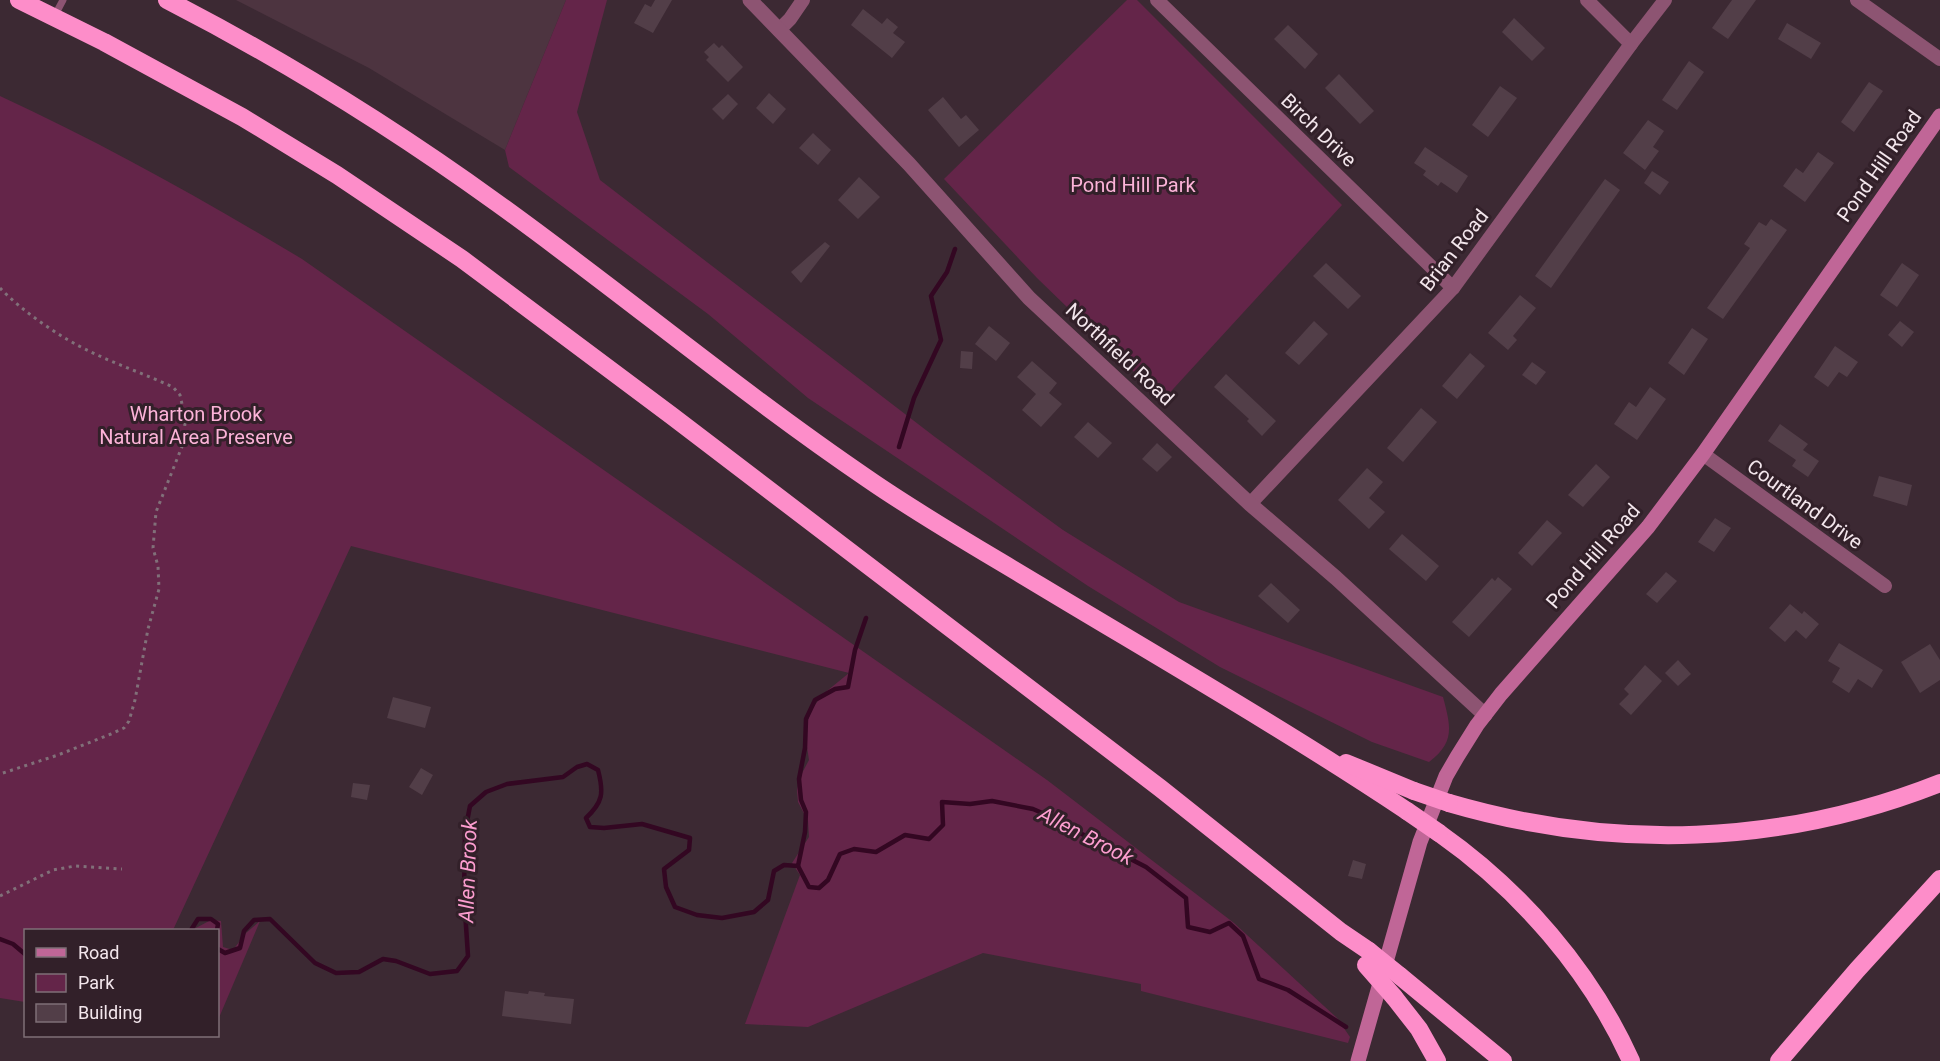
<svg xmlns="http://www.w3.org/2000/svg" width="1940" height="1061" font-family="Roboto,sans-serif">
<style>
.built{fill:#4d3440}
.green{fill:#642549}
.lines{fill:none;stroke-linecap:round;stroke-linejoin:round}
.stream{stroke:#330722;stroke-width:4.5}
.building{fill:#523e48}
.path{stroke:#817079;stroke-width:3;stroke-dasharray:3 4.5;stroke-linecap:butt}
.service{stroke:#8d5472;stroke-width:7}
.minor{stroke:#8d5472;stroke-width:14}
.tertiary{stroke:#8d5472;stroke-width:15}
.secondary{stroke:#c06697;stroke-width:15}
.motorway{stroke:#fd8dc9;stroke-width:18}
.motorway-bridge{stroke:#fd8dc9;stroke-width:18}
.labels{text-anchor:middle;stroke-width:6;stroke-linejoin:round;paint-order:stroke}
.street-label{font-size:20px;fill:#f3e6ec;stroke:#322029}
.park-label{font-size:20px;fill:#fcb3d8;stroke:#322029}
.water-label{font-size:21px;font-style:italic;fill:#fc9dcf;stroke:#322029}
</style>
<rect width="100%" height="100%" fill="#3c2933"/>
<!-- built -->
<path class="built" d="M 236,0 L 566,0 L 505,150 L 369,68 Z"/>
<!-- green -->
<g class="green">
<path d="M 566,0 L 607,0 L 577,112 L 600,180 L 935,437 L 1063,530 L 1179,602 L 1443,697 C 1451,727 1455,742 1429,762 L 1372,742 L 1220,667 L 1088,586 L 808,398 L 708,314 L 509,167 L 505,150 Z"/>
<path d="M 1127,0 L 1137,0 L 1342,205 L 1163,400 L 1037,278 L 944,179 Z"/>
<path d="M 0,96 C 104,144 204,200 302,259 L 1047,780 L 1234,923 L 1337,1018 L 1350,1037 L 1348,1043 L 1141,991 L 1141,984 L 983,953 L 808,1027 L 745,1024 L 800,875 L 792,863 L 809,837 L 808,821 L 798,802 L 797,790 L 800,777 L 809,760 L 805,734 L 806,725 L 812,709 L 822,695 L 849,673 L 351,546 L 173,930 L 26,930 L 25,1002 L 0,998 Z"/>
<path d="M 211,920 L 221,921 L 223,947 L 233,950 L 246,933 L 260,921 L 218,1020 L 218,930 L 192,930 Z"/>
</g>
<g class="lines">
<!-- stream -->
<g class="stream">
<path d="M 899,447 L 914,398 L 941,340 L 931,296 L 947,272 L 955,249"/>
<path d="M 798,866 L 805,832 L 806,812 L 801,800 L 799,779 L 805,748 L 806,719 L 815,700 L 835,689 L 848,687 L 855,650 L 866,618"/>
<path d="M 191,930 L 198,919 L 211,919 L 218,924 L 217,930"/>
<path d="M 0,939 L 13,944 L 26,955"/>
<path d="M 218,949 L 225,953 L 240,948 L 244,931 L 254,920 L 270,919 L 315,963 L 336,973 L 359,972 L 383,959 L 396,961 L 430,974 L 457,971 L 468,956 L 464,896 L 465,832 L 470,806 L 486,792 L 507,784 L 563,777 L 577,767 L 587,764 L 598,770 C 604,793 603,802 586,818 L 590,827 L 604,828 L 642,824 L 690,838 L 689,850 L 664,869 L 666,887 L 675,907 L 697,915 L 722,918 L 754,912 L 768,900 L 774,871 L 784,865 L 798,866 L 809,887 L 819,888 L 828,880 L 840,854 L 854,849 L 876,852 L 905,835 L 929,839 L 943,825 L 942,802 L 970,804 L 992,801 L 1033,809 L 1065,823 L 1080,833 L 1146,867 L 1186,898 L 1188,927 L 1210,932 L 1229,923 L 1243,936 L 1259,979 L 1288,990 L 1346,1027"/>
</g>
</g>
<!-- building -->
<g class="building">
<path d="M 655,0 L 672,0 L 653,33 L 634,23 L 645,4 L 651,7 Z"/>
<path d="M 1732,0 L 1756,0 L 1728,39 L 1712,28 Z"/>
<path d="M 863,9 L 882,24 L 887,18 L 898,27 L 893,33 L 905,42 L 892,58 L 851,25 Z"/>
<path d="M 1514,18 L 1545,48 L 1532,61 L 1502,32 Z"/>
<path d="M 1787,23 L 1821,43 L 1811,59 L 1778,39 Z"/>
<path d="M 1288,25 L 1318,54 L 1305,69 L 1274,39 Z"/>
<path d="M 714,43 L 719,48 L 722,45 L 743,67 L 728,82 L 706,60 L 709,57 L 704,52 Z"/>
<path d="M 1689,61 L 1704,72 L 1677,110 L 1662,100 Z"/>
<path d="M 1339,74 L 1374,111 L 1360,124 L 1325,88 Z"/>
<path d="M 1869,82 L 1883,91 L 1854,132 L 1841,122 Z"/>
<path d="M 1500,86 L 1517,98 L 1488,137 L 1472,125 Z"/>
<path d="M 769,93 L 786,109 L 773,124 L 756,108 Z"/>
<path d="M 728,94 L 738,104 L 723,120 L 712,109 Z"/>
<path d="M 943,97 L 961,119 L 966,115 L 979,130 L 959,147 L 928,110 Z"/>
<path d="M 1648,120 L 1664,131 L 1653,147 L 1659,151 L 1645,170 L 1623,153 Z"/>
<path d="M 813,133 L 831,150 L 818,165 L 799,148 Z"/>
<path d="M 1425,147 L 1468,176 L 1457,193 L 1441,182 L 1438,186 L 1423,175 L 1426,171 L 1414,163 Z"/>
<path d="M 1818,152 L 1834,163 L 1805,202 L 1783,186 L 1796,168 L 1803,173 Z"/>
<path d="M 1652,171 L 1669,182 L 1660,195 L 1644,183 Z"/>
<path d="M 859,177 L 880,197 L 858,219 L 838,200 Z"/>
<path d="M 1605,179 L 1620,190 L 1551,288 L 1535,276 Z"/>
<path d="M 1771,219 L 1787,230 L 1723,319 L 1707,308 L 1750,248 L 1744,244 L 1759,222 L 1766,226 Z"/>
<path d="M 825,242 L 830,246 L 801,283 L 791,272 Z"/>
<path d="M 1326,263 L 1361,296 L 1348,309 L 1313,276 Z"/>
<path d="M 1902,263 L 1919,275 L 1897,307 L 1880,295 Z"/>
<path d="M 1520,295 L 1536,308 L 1513,336 L 1517,340 L 1508,350 L 1488,333 Z"/>
<path d="M 1314,321 L 1328,334 L 1299,365 L 1285,353 Z"/>
<path d="M 1900,321 L 1914,332 L 1902,347 L 1888,335 Z"/>
<path d="M 989,326 L 1010,343 L 996,361 L 975,344 Z"/>
<path d="M 1692,328 L 1708,339 L 1684,375 L 1668,363 Z"/>
<path d="M 1835,346 L 1858,362 L 1847,377 L 1839,372 L 1828,387 L 1814,377 Z"/>
<path d="M 961,351 L 973,352 L 972,369 L 960,368 Z"/>
<path d="M 1470,353 L 1485,366 L 1457,399 L 1442,386 Z"/>
<path d="M 1032,361 L 1057,383 L 1049,393 L 1062,404 L 1041,427 L 1022,410 L 1036,394 L 1017,377 Z"/>
<path d="M 1532,362 L 1546,372 L 1536,385 L 1522,375 Z"/>
<path d="M 1226,374 L 1276,421 L 1262,436 L 1247,421 L 1249,419 L 1214,387 Z"/>
<path d="M 1650,387 L 1666,399 L 1637,440 L 1614,424 L 1629,402 L 1636,407 Z"/>
<path d="M 1421,408 L 1437,422 L 1403,462 L 1387,448 Z"/>
<path d="M 1088,422 L 1112,443 L 1098,458 L 1074,437 Z"/>
<path d="M 1780,424 L 1808,444 L 1803,450 L 1819,461 L 1808,477 L 1792,466 L 1796,460 L 1768,441 Z"/>
<path d="M 1157,443 L 1172,457 L 1157,472 L 1142,459 Z"/>
<path d="M 1596,464 L 1610,477 L 1583,507 L 1568,495 Z"/>
<path d="M 1367,468 L 1383,482 L 1369,498 L 1385,512 L 1369,529 L 1338,500 Z"/>
<path d="M 1879,476 L 1912,485 L 1907,506 L 1873,496 Z"/>
<path d="M 1715,518 L 1731,528 L 1714,552 L 1698,542 Z"/>
<path d="M 1547,520 L 1562,533 L 1532,566 L 1518,553 Z"/>
<path d="M 1402,534 L 1439,566 L 1426,581 L 1389,549 Z"/>
<path d="M 1666,572 L 1677,581 L 1657,603 L 1646,594 Z"/>
<path d="M 1498,577 L 1512,589 L 1469,637 L 1452,622 L 1492,578 L 1495,581 Z"/>
<path d="M 1271,583 L 1300,610 L 1288,623 L 1258,596 Z"/>
<path d="M 1790,604 L 1802,614 L 1804,611 L 1819,624 L 1806,639 L 1796,630 L 1785,642 L 1769,628 Z"/>
<path d="M 1839,643 L 1883,670 L 1872,688 L 1858,679 L 1849,693 L 1832,682 L 1840,668 L 1828,661 Z"/>
<path d="M 1930,644 L 1940,660 L 1940,680 L 1920,693 L 1901,662 Z"/>
<path d="M 1678,660 L 1691,674 L 1678,686 L 1665,673 Z"/>
<path d="M 1645,665 L 1662,681 L 1631,715 L 1619,704 L 1629,694 L 1624,689 Z"/>
<path d="M 393,697 L 431,707 L 425,728 L 387,718 Z"/>
<path d="M 421,768 L 433,775 L 422,795 L 409,787 Z"/>
<path d="M 353,783 L 370,785 L 367,800 L 351,797 Z"/>
<path d="M 1353,860 L 1366,864 L 1362,879 L 1348,876 Z"/>
<path d="M 505,991 L 528,994 L 529,991 L 545,993 L 544,996 L 574,999 L 571,1024 L 502,1016 Z"/>
</g>
<g class="lines">
<!-- path -->
<g class="path">
<path d="M 0,288 C 23,312 61,338 91,352 C 118,365 147,375 173,387 L 180,395 L 182,404 L 185,423 L 183,444 L 156,512 L 153,548 L 158,566 L 159,589 L 148,629 L 135,700 L 129,721 L 124,728 L 111,734 L 58,755 L 0,774"/>
<path d="M 0,896 L 53,870 L 75,866 L 122,869"/>
</g>
<!-- service -->
<path class="service" d="M 54,17 L 63,0"/>
<!-- minor -->
<g class="minor">
<path d="M 1157,0 L 1453,288"/>
<path d="M 1587,0 L 1631,44"/>
<path d="M 1857,0 L 1940,59"/>
<path d="M 779,30 L 790,19 L 803,0"/>
<path d="M 1703,454 L 1885,586"/>
<path d="M 1250,504 L 1453,288 L 1631,44 L 1665,0"/>
</g>
<!-- tertiary -->
<path class="tertiary" d="M 750,0 L 909,164 L 1029,298 L 1250,504 L 1336,578 L 1485,715"/>
<!-- secondary -->
<path class="secondary" d="M 1358,1061 L 1420,842 L 1446,776 L 1457,757 L 1477,725 L 1501,694 L 1648,527 L 1703,454 L 1940,116"/>
<!-- motorway -->
<g class="motorway">
<path d="M 19,0 L 104,42 L 242,117 L 337,175 L 462,259 L 672,416 L 1160,788 L 1341,932 L 1369,951"/>
<path d="M 167,0 C 282,59 393,128 497,203 C 622,293 740,392 868,479 C 923,517 981,550 1039,585 C 1162,659 1287,731 1407,811"/>
<path d="M 1346,763 L 1414,791"/>
<path d="M 1449,803 C 1613,851 1781,846 1940,783"/>
<path d="M 1439,833 C 1520,890 1590,970 1631,1061"/>
<path d="M 1400,976 L 1503,1061"/>
<path d="M 1394,997 L 1419,1029 L 1437,1061"/>
<path d="M 1779,1061 L 1857,970 L 1940,879"/>
</g>
<!-- motorway-bridge -->
<g class="motorway-bridge">
<path d="M 1414,791 L 1449,803"/>
<path d="M 1407,811 L 1439,833"/>
<path d="M 1369,951 L 1400,976"/>
<path d="M 1366,965 L 1394,997"/>
</g>
</g>
<g class="labels">
<!-- street labels -->
<g class="street-label">
<text transform="translate(1319 130) rotate(44)" y="7">Birch Drive</text>
<text transform="translate(1879 166) rotate(-55)" y="7">Pond Hill Road</text>
<text transform="translate(1454 250) rotate(-52)" y="7">Brian Road</text>
<text transform="translate(1120 354) rotate(43)" y="7">Northfield Road</text>
<text transform="translate(1805 504) rotate(36)" y="7">Courtland Drive</text>
<text transform="translate(1593 556) rotate(-49)" y="7">Pond Hill Road</text>
</g>
<!-- park labels -->
<g class="park-label">
<text x="1133" y="192">Pond Hill Park</text>
<text x="196" y="421">Wharton Brook<tspan x="196" dy="23">Natural Area Preserve</tspan></text>
</g>
<!-- water labels -->
<g class="water-label">
<text transform="translate(1086 836) rotate(27)" y="7">Allen Brook</text>
<text transform="translate(468 871) rotate(-88)" y="7">Allen Brook</text>
</g>
</g>
<!-- legend -->
<rect x="24" y="929" width="195" height="108" fill="#322029" stroke="#7f6f77" stroke-width="1.5"/>
<rect x="36" y="948" width="30" height="9" fill="#c06697" stroke="#7f6f77" stroke-width="1.5"/>
<text x="78" y="959" font-size="18" fill="#f3e6ec">Road</text>
<rect x="36" y="974" width="30" height="18" fill="#642549" stroke="#7f6f77" stroke-width="1.5"/>
<text x="78" y="989" font-size="18" fill="#f3e6ec">Park</text>
<rect x="36" y="1004" width="30" height="18" fill="#523e48" stroke="#7f6f77" stroke-width="1.5"/>
<text x="78" y="1019" font-size="18" fill="#f3e6ec">Building</text>
</svg>
